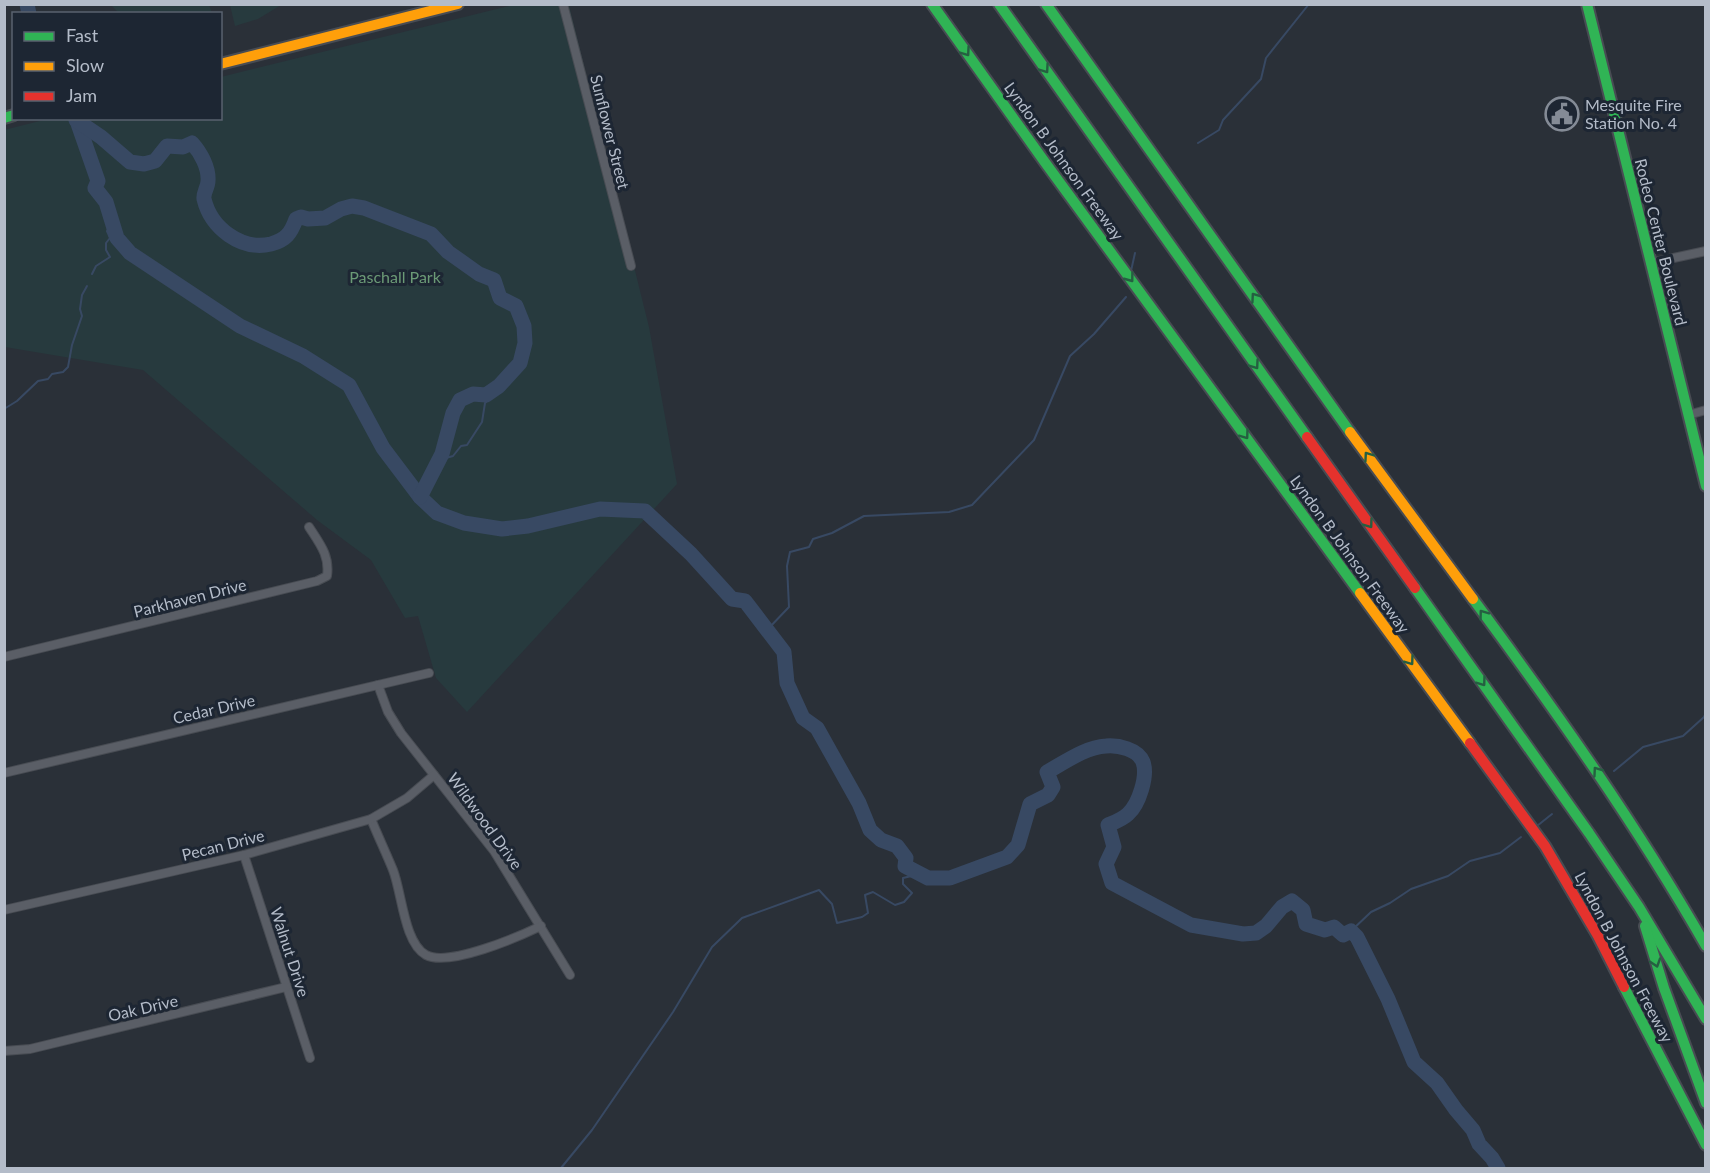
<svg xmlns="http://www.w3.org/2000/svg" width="1710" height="1173" font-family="Lato,sans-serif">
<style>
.green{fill:#273a3e}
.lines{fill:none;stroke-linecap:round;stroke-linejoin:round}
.stream{stroke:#384963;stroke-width:2}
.river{stroke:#384963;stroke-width:15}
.street-casing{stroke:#484c53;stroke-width:10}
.fast-casing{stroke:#484c53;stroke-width:14}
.slow-casing{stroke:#484c53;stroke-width:14}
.jam-casing{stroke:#484c53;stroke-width:14}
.street{stroke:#5a5e66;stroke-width:8}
.fast{stroke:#30b455;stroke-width:10}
.slow{stroke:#ff9f0a;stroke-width:10}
.jam{stroke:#e5322d;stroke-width:10}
.oneway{stroke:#255f41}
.labels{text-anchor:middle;stroke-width:6;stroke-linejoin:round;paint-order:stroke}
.poi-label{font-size:16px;fill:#b4bcc9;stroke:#1d2633;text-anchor:start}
.street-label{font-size:16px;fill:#b4bcc9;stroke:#1d2633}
.park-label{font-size:16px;fill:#6b9a76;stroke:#1d2633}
</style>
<rect width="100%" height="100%" fill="#2a3038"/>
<!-- green -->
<g class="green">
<path d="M 111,5 L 209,5 L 212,13 L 119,13 Z"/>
<path d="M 230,5 L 230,4 L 281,5 L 258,19 L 235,26 Z"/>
<path d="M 513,5 L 569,5 L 649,327 L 677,484 L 467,712 L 436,678 L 418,616 L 405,618 L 371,560 L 317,520 L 143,370 L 5,347 L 4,130 L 52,118 L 220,118 L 221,77 Z"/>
</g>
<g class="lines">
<!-- stream -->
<g class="stream">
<path d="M 1198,143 L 1219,130 L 1223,120 L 1261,79 L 1266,58 L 1309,4"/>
<path d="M 1131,271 L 1135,253"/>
<path d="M 92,274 L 96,266 L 110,257 L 106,250 L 106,243 L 110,238 L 107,231 L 112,223"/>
<path d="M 4,409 L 17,401 L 38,381 L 48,379 L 52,374 L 63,372 L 68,367 L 72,345 L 82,316 L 80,309 L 82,295 L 87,286"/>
<path d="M 439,460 L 453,456 L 461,446 L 467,445 L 482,422 L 485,403 L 492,397 L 496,388"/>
<path d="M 767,630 L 789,607 L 787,566 L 790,552 L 809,547 L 813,539 L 832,533 L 864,516 L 949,512 L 972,505 L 1034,440 L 1070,356 L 1094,334 L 1126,297"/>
<path d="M 1614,771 L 1643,747 L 1683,736 L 1704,717 L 1706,713"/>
<path d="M 1537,826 L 1552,814"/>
<path d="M 1351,931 L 1371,912 L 1390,903 L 1411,889 L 1448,876 L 1470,861 L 1500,853 L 1521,837"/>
<path d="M 561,1168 L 592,1130 L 673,1012 L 712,947 L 742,918 L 819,890 L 832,904 L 837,923 L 862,917 L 868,913 L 865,895 L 873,892 L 895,905 L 904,902 L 912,893 L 903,884 L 903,878 L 920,874"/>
</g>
<!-- river -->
<g class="river">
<path d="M 27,4 L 29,14"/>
<path d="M 76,118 L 98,181 L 95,188 L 106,202 L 117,238 L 130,253 L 240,326 L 303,356 L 349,385 L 383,448 L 420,497 L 437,513 L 464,523 L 502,529 L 528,526 L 600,509 L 645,511 L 691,554 L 732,599 L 745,601 L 784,652 L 787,683 L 803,718 L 817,728 L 859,803 L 870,830 L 881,840 L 897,846 L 906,858 L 905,866 L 928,878 L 950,878 L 1007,857 L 1018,845 L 1030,804 L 1048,795 L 1053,787 L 1047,772 C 1065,762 1086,747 1106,746 C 1118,745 1138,749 1143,762 C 1148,776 1139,804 1128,814 C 1123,819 1115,822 1108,825 L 1114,847 L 1106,864 L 1112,883 L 1191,925 L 1243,934 L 1256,933 L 1266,926 L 1282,907 L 1292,901 L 1303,910 L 1306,924 L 1325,930 L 1334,927 L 1343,935 L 1351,931 L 1357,937 L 1388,999 L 1414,1062 L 1437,1083 L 1456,1110 L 1473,1130 L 1479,1144 L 1492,1158 L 1498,1168"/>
<path d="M 76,120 L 101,137 L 130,162 L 144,164 L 155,161 L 167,146 L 183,147 L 192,143 C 201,153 209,168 208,181 C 208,187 203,193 204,199 C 211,228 241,251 271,244 C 286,240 291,233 296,219 L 301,217 L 308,219 L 325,218 L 341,209 L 352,206 L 364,208 L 431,234 L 448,252 L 479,274 L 494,280 L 500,298 L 516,306 L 524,326 L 525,343 L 520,363 L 499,386 L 486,395 L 473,394 L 460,400 L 453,413 L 442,454 L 420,497"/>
</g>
<defs>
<g id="street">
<path d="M 563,4 L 631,266"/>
<path d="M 1650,263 L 1706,251"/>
<path d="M 1688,415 L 1706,410"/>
<path d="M 4,657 L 317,581 L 327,576 C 330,556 320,544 309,527"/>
<path d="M 378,685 L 388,712 L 401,733 L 494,851 L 570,975"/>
<path d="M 4,773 L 429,673"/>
<path d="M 371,819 C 378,836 386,853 393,870 C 402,893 404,943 426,955 C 449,967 518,937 541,926"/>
<path d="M 244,855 L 310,1058"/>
<path d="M 4,910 L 244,855 L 371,819 L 407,798 L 434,775"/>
<path d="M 4,1051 L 30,1049 L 286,987"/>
</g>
<g id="fast">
<path d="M 932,4 L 1044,161 L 1360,593"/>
<path d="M 999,4 L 1307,437"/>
<path d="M 1046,4 L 1350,432"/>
<path d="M 1587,4 L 1706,486"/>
<path d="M 4,118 L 14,115"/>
<path d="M 1415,588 L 1589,833 L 1639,907 L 1706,1019"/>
<path d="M 1473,599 C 1556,711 1636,824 1706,946"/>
<path d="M 1645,926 L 1664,988 L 1706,1103"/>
<path d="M 1624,987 L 1706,1145"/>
</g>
<g id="slow">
<path d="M 220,64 L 458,4"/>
<path d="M 1350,432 L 1473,599"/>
<path d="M 1360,593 L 1470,743"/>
</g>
<g id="jam">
<path d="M 1307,437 L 1415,588"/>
<path d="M 1470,743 L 1545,846 L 1598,936 L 1624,987"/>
</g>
</defs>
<!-- street casing -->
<use href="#street" class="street-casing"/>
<!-- fast casing -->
<use href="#fast" class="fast-casing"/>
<!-- slow casing -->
<use href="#slow" class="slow-casing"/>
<!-- jam casing -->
<use href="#jam" class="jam-casing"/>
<!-- street -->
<use href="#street" class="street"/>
<!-- fast -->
<use href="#fast" class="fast"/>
<!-- slow -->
<use href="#slow" class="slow"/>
<!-- jam -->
<use href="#jam" class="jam"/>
</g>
<!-- one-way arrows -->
<defs><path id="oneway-chevron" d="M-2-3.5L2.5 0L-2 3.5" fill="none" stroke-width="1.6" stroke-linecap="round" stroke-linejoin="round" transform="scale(1.5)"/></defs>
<g class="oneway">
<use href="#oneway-chevron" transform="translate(966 52) rotate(55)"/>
<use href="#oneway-chevron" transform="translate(1045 69) rotate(55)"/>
<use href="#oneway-chevron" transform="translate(1130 278) rotate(53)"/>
<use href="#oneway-chevron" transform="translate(1255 297) rotate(-125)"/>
<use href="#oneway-chevron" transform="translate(1255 365) rotate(55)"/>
<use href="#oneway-chevron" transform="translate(1245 435) rotate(54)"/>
<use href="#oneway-chevron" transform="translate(1368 456) rotate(-125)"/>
<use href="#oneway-chevron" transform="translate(1369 524) rotate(54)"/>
<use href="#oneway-chevron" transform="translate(1483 614) rotate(-126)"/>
<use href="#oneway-chevron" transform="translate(1410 661) rotate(54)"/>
<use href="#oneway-chevron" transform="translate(1482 682) rotate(54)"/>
<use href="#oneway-chevron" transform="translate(1597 771) rotate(-125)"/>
<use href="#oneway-chevron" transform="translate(1656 963) rotate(72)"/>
</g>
<!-- icons -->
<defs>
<symbol id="civic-ring" viewBox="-11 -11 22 22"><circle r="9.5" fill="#1d2633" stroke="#848b96" stroke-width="1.5"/><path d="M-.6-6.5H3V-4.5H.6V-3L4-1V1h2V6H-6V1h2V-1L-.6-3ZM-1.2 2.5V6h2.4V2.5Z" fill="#848b96"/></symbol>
</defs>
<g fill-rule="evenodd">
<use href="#civic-ring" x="1543" y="95" width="38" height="38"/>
</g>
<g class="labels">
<!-- poi labels -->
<g class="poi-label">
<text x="1585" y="111">Mesquite Fire<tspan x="1585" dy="18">Station No. 4</tspan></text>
</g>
<!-- street labels -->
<g class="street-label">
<text transform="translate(610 132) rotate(76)" y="6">Sunflower Street</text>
<text transform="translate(1064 161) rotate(54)" y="6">Lyndon B Johnson Freeway</text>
<text transform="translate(1661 242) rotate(76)" y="6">Rodeo Center Boulevard</text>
<text transform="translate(1350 554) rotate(54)" y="6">Lyndon B Johnson Freeway</text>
<text transform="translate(190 598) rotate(-14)" y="6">Parkhaven Drive</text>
<text transform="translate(214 709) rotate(-13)" y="6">Cedar Drive</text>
<text transform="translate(485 821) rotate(54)" y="6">Wildwood Drive</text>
<text transform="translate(223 845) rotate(-14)" y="6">Pecan Drive</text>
<text transform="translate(290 952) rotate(72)" y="6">Walnut Drive</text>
<text transform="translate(1624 957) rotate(62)" y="6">Lyndon B Johnson Freeway</text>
<text transform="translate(143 1008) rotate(-13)" y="6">Oak Drive</text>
</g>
<!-- park labels -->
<g class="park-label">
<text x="395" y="283">Paschall Park</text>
</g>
</g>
<!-- border -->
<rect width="1710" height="1173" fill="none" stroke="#b4bcc9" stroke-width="12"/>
<!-- legend -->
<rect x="12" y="12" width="210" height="108" fill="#1d2633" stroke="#59626f" stroke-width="1.5"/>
<rect x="24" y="32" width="30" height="9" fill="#30b455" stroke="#59626f" stroke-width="1.5"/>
<text x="66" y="42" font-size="18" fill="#b4bcc9">Fast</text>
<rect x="24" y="62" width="30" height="9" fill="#ff9f0a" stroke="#59626f" stroke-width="1.5"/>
<text x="66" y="72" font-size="18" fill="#b4bcc9">Slow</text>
<rect x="24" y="92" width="30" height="9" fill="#e5322d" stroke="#59626f" stroke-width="1.5"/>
<text x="66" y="102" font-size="18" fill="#b4bcc9">Jam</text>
</svg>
